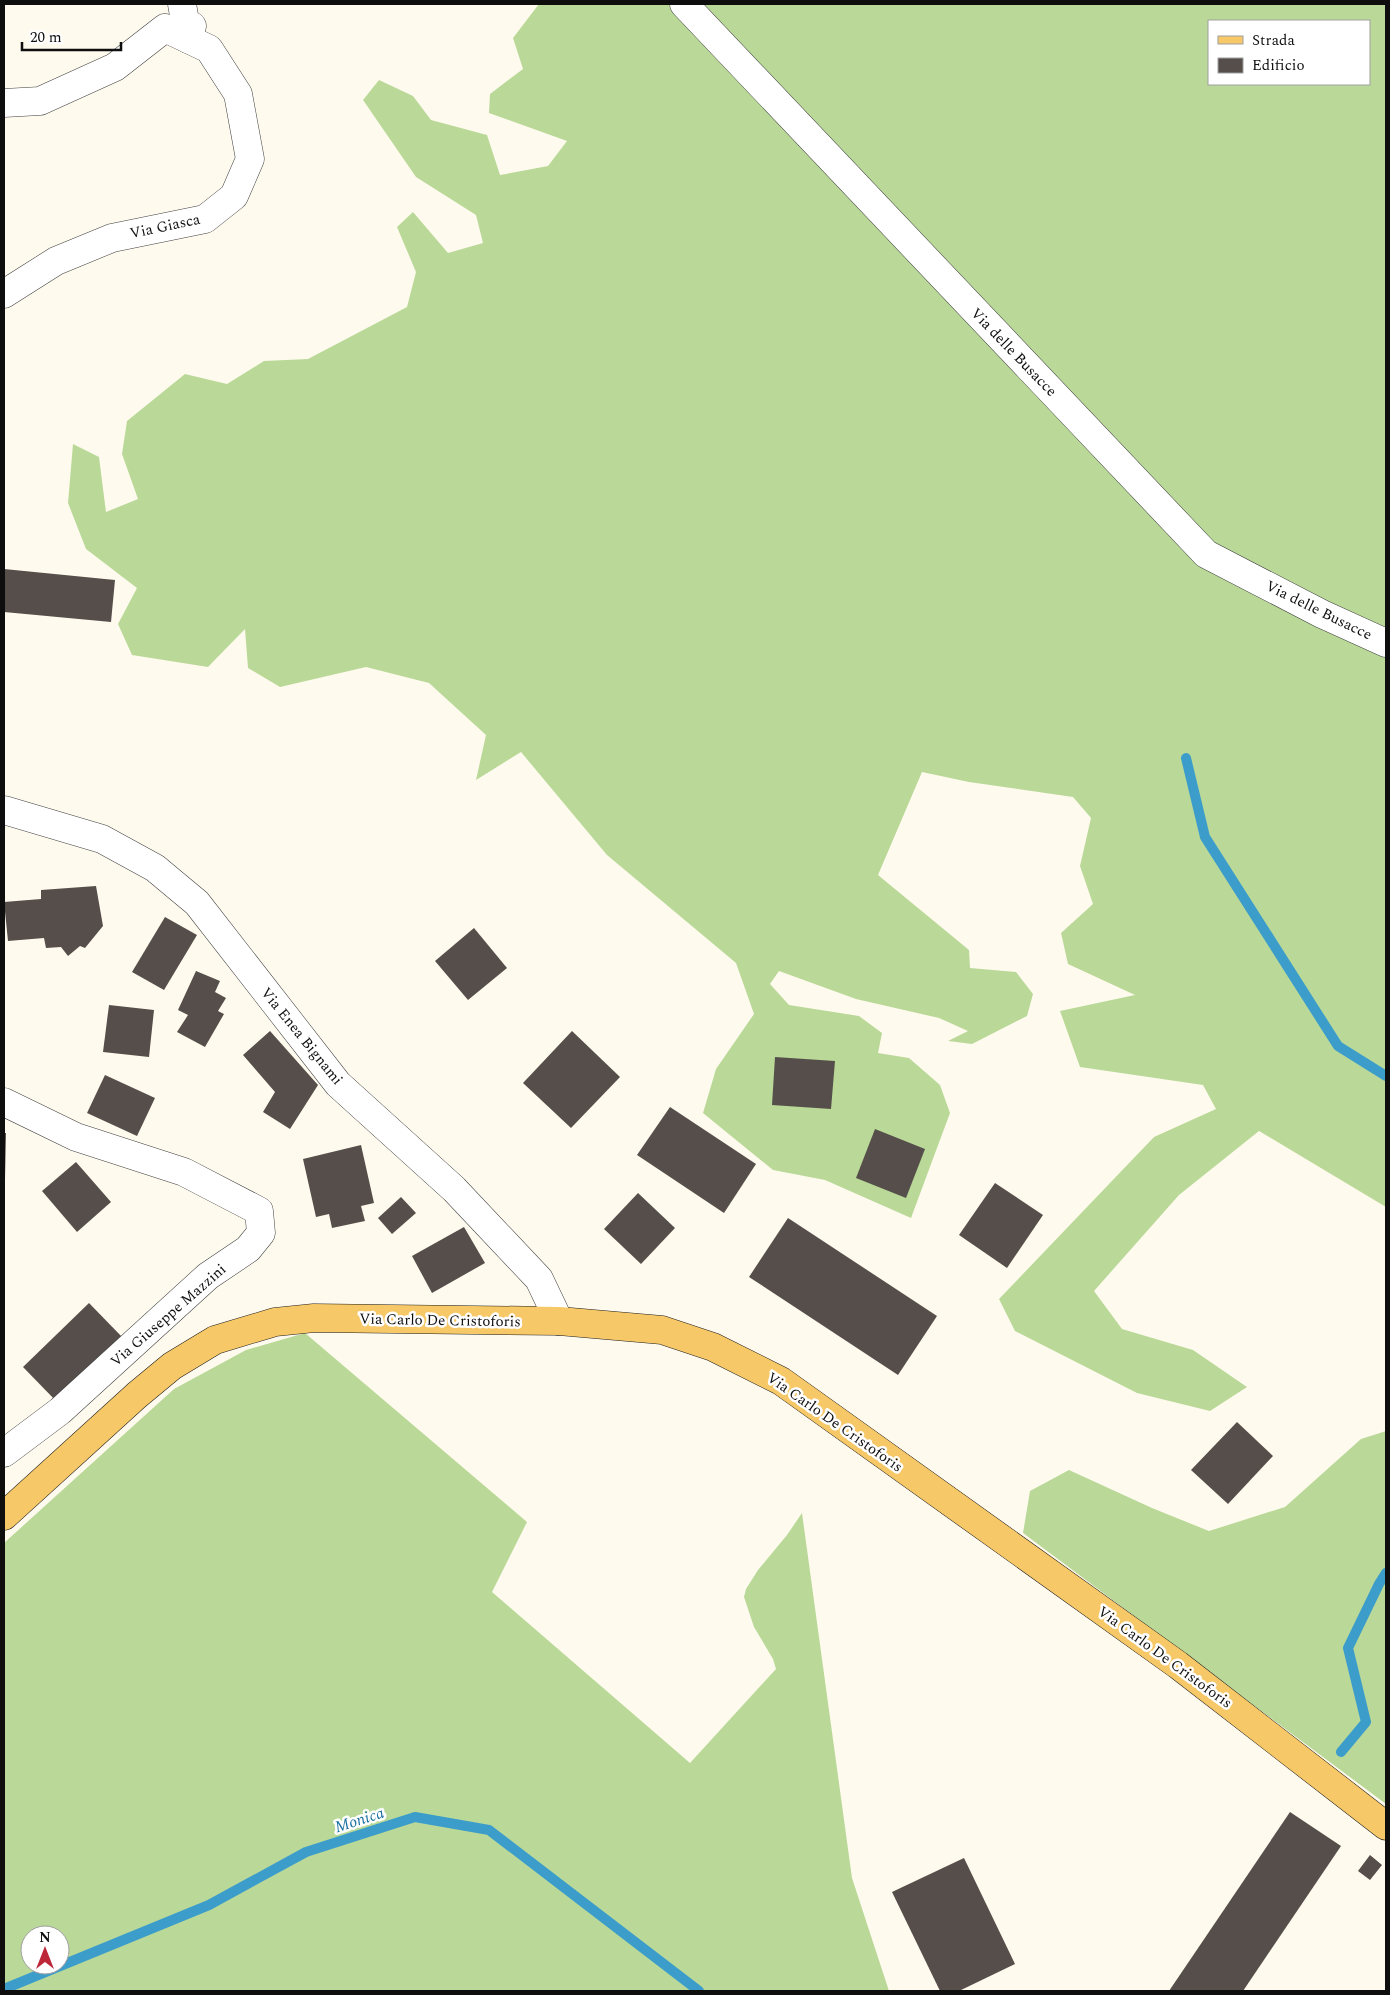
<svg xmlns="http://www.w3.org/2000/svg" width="1390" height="1995" font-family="Spectral,serif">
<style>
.forest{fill:#bad998;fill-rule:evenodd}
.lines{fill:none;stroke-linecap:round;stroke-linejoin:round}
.stream{stroke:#3c9dcb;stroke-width:10}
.building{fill:#564e4a}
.minor-casing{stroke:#414141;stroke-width:29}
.major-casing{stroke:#1f1f1f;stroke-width:29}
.minor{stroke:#fff;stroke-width:28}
.major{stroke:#f7c867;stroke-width:28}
.labels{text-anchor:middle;stroke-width:5;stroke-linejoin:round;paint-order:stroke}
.street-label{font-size:15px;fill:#0e0e0e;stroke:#fff}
.water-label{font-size:16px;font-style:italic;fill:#186e9e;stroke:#fff}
</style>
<rect width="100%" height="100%" fill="#fffaee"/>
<!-- forest -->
<g class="forest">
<path d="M 539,4 L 1386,4 L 1386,1207 L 1259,1131 L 1179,1195 L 1094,1291 L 1122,1329 L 1193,1350 L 1247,1387 L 1210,1411 L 1137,1393 L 1015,1331 L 999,1299 L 1154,1137 L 1216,1109 L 1203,1085 L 1080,1067 L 1060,1011 L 1135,995 L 1068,964 L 1061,933 L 1093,904 L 1080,866 L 1091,818 L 1073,797 L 969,782 L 922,772 L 878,875 L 969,950 L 970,968 L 1016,972 L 1033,994 L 1027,1016 L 972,1044 L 948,1041 L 968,1031 L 939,1018 L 856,999 L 779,971 L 770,984 L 789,1005 L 859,1016 L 882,1033 L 878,1053 L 909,1058 L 940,1085 L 950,1113 L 911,1218 L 825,1180 L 773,1170 L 703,1113 L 716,1069 L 754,1014 L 736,963 L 607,855 L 521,752 L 476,780 L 486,735 L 429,683 L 366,667 L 280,687 L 248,668 L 245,629 L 208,667 L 132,655 L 118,624 L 137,588 L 86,549 L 68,503 L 73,444 L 99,457 L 106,512 L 138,499 L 122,454 L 127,421 L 185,374 L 227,384 L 264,361 L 308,359 L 407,307 L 416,272 L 397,227 L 413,212 L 448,253 L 483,243 L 476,215 L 416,177 L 363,100 L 379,80 L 413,96 L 431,120 L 487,135 L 500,175 L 548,166 L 567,141 L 489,113 L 490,94 L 523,69 L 513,38 ZM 1209,21 L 1369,21 L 1369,84 L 1209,84 Z"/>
<path d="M 305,1333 L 527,1522 L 492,1592 L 690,1763 L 776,1669 L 773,1659 L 754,1627 L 744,1597 L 746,1589 L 758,1570 L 787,1535 L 802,1513 L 852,1878 L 889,1991 L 4,1991 L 4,1543 L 174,1389 L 246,1350 ZM 30,1935 L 60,1935 L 60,1965 L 30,1965 Z"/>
<path d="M 1386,1431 L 1386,1804 L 1023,1533 L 1030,1491 L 1069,1470 L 1152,1508 L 1209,1531 L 1285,1507 L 1361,1439 Z"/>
</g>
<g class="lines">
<!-- stream -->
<g class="stream">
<path d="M 1186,758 L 1205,837 L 1338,1046 L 1386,1076"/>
<path d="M 1341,1752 L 1366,1722 L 1348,1648 L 1379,1584 L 1386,1573"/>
<path d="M 4,1989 L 209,1905 L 306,1852 L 415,1817 L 489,1830 L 699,1991"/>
</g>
</g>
<!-- building -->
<g class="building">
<path d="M 4,569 L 115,580 L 111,622 L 4,612 Z"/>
<path d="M 96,886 L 103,926 L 85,948 L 80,946 L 68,956 L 61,947 L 46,948 L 44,938 L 8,941 L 4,902 L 41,899 L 41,890 Z"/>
<path d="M 165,917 L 197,935 L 164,990 L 132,972 Z"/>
<path d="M 474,928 L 507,968 L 468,1000 L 435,961 Z"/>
<path d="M 196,971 L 220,981 L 215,992 L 226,998 L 218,1011 L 224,1014 L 205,1047 L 177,1032 L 188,1015 L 178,1010 Z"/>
<path d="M 109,1005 L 154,1010 L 149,1057 L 103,1052 Z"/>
<path d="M 270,1031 L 318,1085 L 290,1129 L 263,1112 L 275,1092 L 243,1055 Z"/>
<path d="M 572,1031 L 620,1077 L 571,1128 L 523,1083 Z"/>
<path d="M 775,1057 L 835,1061 L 831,1109 L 772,1105 Z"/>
<path d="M 105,1075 L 155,1098 L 137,1136 L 87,1113 Z"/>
<path d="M 670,1107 L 756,1164 L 724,1213 L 637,1155 Z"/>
<path d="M 875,1129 L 925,1149 L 906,1198 L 856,1178 Z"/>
<path d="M 4,1133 L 6,1133 L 5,1179 L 4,1179 Z"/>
<path d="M 361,1145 L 374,1203 L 361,1206 L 365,1221 L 332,1228 L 329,1214 L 316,1217 L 303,1159 Z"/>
<path d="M 76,1162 L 111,1202 L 77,1232 L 42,1191 Z"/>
<path d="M 995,1183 L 1043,1215 L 1007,1268 L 959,1235 Z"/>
<path d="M 638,1193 L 675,1228 L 641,1264 L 604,1229 Z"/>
<path d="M 401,1197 L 416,1213 L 392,1234 L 378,1218 Z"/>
<path d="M 788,1218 L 937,1316 L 898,1375 L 749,1277 Z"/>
<path d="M 464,1227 L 485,1263 L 432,1293 L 412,1256 Z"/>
<path d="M 89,1303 L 123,1338 L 57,1402 L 23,1367 Z"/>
<path d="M 1237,1422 L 1273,1456 L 1228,1504 L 1191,1470 Z"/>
<path d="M 1290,1812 L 1341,1846 L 1243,1991 L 1169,1991 Z"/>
<path d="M 1370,1855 L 1382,1865 L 1370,1880 L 1358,1871 Z"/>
<path d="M 964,1858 L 1015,1964 L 959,1991 L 940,1991 L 892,1892 Z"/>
</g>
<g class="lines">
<defs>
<g id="minor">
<path d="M 684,4 L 1206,554 L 1322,614 L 1386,643"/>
<path d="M 4,103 L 40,101 L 115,67 L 165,28 L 188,39 L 192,26"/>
<path d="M 4,294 L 56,261 L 112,238 L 205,219 L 234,196 L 250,159 L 238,94 L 209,49 L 188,39 L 182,4"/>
<path d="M 4,810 L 102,839 L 155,868 L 197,903 L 338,1084 L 454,1189 L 539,1279 L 559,1321"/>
<path d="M 4,1102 L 76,1137 L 184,1172 L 259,1211 L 261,1233 L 248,1249 L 208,1276 L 60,1411 L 4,1453"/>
</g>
<path id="major" d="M 4,1516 L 137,1395 L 172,1366 L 215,1340 L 275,1322 L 314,1318 L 559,1321 L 662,1330 L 713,1347 L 781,1381 L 1178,1665 L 1386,1826"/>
</defs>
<!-- minor casing -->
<use href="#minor" class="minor-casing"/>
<!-- major casing -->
<use href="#major" class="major-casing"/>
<!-- minor -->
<use href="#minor" class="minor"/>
<!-- major -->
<use href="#major" class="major"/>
</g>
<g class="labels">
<!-- street labels -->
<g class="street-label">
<text transform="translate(165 226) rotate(-12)" y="5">Via Giasca</text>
<text transform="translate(1014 352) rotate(46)" y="5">Via delle Busacce</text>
<text transform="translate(1319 610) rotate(26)" y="5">Via delle Busacce</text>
<text transform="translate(302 1036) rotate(51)" y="5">Via Enea Bignami</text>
<text transform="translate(168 1315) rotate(-41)" y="5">Via Giuseppe Mazzini</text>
<text transform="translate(440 1320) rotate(1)" y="5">Via Carlo De Cristoforis</text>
<text transform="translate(835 1422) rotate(35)" y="5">Via Carlo De Cristoforis</text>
<text transform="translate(1165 1657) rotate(36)" y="5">Via Carlo De Cristoforis</text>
</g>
<!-- water labels -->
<g class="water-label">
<text transform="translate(359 1819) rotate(-18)" y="6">Monica</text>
</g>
</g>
<!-- border -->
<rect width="1390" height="1995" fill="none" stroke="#0e0e0e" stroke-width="10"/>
<!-- legend -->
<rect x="1208" y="20" width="162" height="65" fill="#ffffff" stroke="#9f9f9f"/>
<rect x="1218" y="36" width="25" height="8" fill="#f7c867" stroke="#9f9f9f"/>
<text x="1252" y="45" font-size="15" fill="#0e0e0e">Strada</text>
<rect x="1218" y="58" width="25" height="15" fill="#564e4a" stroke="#9f9f9f"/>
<text x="1252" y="70" font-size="15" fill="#0e0e0e">Edificio</text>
<!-- north arrow -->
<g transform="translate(45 1950)"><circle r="24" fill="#ffffff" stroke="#9f9f9f"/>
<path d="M0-4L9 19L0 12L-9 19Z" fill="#bc273a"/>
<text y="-8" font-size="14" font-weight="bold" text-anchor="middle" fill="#0e0e0e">N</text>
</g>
<!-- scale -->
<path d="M22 42v8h99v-8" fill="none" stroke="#0e0e0e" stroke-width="2.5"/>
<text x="30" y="42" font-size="15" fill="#0e0e0e" stroke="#ffffff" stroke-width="4" paint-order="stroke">20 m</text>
</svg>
